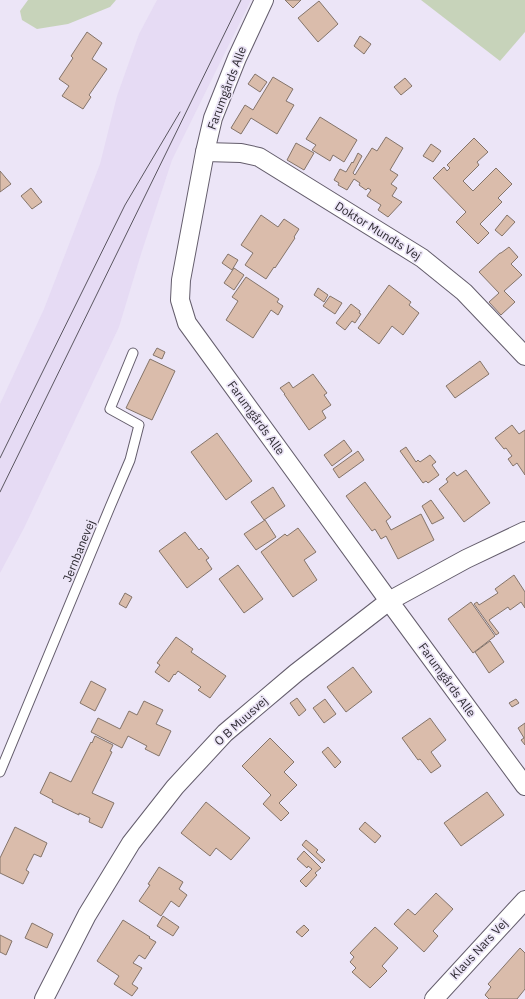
<svg xmlns="http://www.w3.org/2000/svg" width="525" height="999" font-family="'IBM Plex Sans',sans-serif">
<style>
.built{fill:#e6dbf4}
.green{fill:#c7d3ba}
.building{fill:#dabcab;stroke:#84746a}
.lines{fill:none;stroke-linecap:round;stroke-linejoin:round}
.lane-casing{stroke:#645d6c;stroke-width:11}
.street-casing{stroke:#645d6c;stroke-width:20}
.lane{stroke:#fff;stroke-width:9}
.street{stroke:#fff;stroke-width:18}
.tram{stroke:#5a5660;stroke-width:1}
.labels{text-anchor:middle;stroke-width:3.5;stroke-linejoin:round;paint-order:stroke}
.street-label{font-size:12px;fill:#2d2a31;stroke:#ece5f7}
</style>
<rect width="100%" height="100%" fill="#ece5f7"/>
<!-- built -->
<path class="built" d="M 157,0 L 251,0 L 172,160 L 141,254 L 119,327 L 24,528 L 0,573 L 0,404 L 44,309 L 100,164 L 117,96 L 139,34 Z"/>
<!-- green -->
<g class="green">
<path d="M 28,0 L 116,0 L 110,7 L 68,24 L 37,29 L 22,20 L 20,11 Z"/>
<path d="M 421,0 L 525,0 L 525,32 L 500,61 Z"/>
</g>
<!-- building -->
<g class="building">
<path d="M 285,0 L 301,0 L 293,8 Z"/>
<path d="M 319,1 L 338,24 L 318,42 L 298,18 Z"/>
<path d="M 87,32 L 102,43 L 92,59 L 107,69 L 89,95 L 91,97 L 83,109 L 62,96 L 69,86 L 59,79 L 73,58 L 71,56 Z"/>
<path d="M 360,36 L 371,44 L 364,54 L 354,46 Z"/>
<path d="M 255,74 L 267,82 L 260,92 L 248,84 Z"/>
<path d="M 273,77 L 293,89 L 286,101 L 294,105 L 277,134 L 251,118 L 241,134 L 231,128 L 245,105 L 253,110 Z"/>
<path d="M 405,78 L 412,86 L 401,95 L 394,87 Z"/>
<path d="M 320,117 L 357,140 L 344,162 L 333,155 L 330,161 L 312,150 L 316,145 L 306,139 Z"/>
<path d="M 386,137 L 403,148 L 390,170 L 398,175 L 391,184 L 397,188 L 392,196 L 402,202 L 388,217 L 378,210 L 381,205 L 367,196 L 371,190 L 368,188 L 366,190 L 359,185 L 360,183 L 354,179 L 347,190 L 338,185 L 339,183 L 334,180 L 340,169 L 346,172 L 352,162 L 353,163 L 358,153 L 362,156 L 353,173 L 355,175 L 372,148 L 377,151 Z"/>
<path d="M 474,138 L 488,152 L 477,162 L 479,165 L 463,181 L 473,191 L 496,168 L 512,184 L 498,198 L 502,202 L 480,224 L 489,233 L 478,244 L 456,222 L 466,212 L 433,178 L 444,167 L 447,171 L 450,168 L 447,165 Z"/>
<path d="M 296,143 L 314,153 L 304,170 L 287,160 Z"/>
<path d="M 431,144 L 441,151 L 433,162 L 423,156 Z"/>
<path d="M 0,171 L 11,184 L 0,192 Z"/>
<path d="M 31,188 L 42,202 L 32,209 L 21,196 Z"/>
<path d="M 261,215 L 278,227 L 284,219 L 299,229 L 294,237 L 295,238 L 275,268 L 274,267 L 266,279 L 245,265 L 253,253 L 241,245 Z"/>
<path d="M 507,215 L 515,222 L 502,236 L 495,230 Z"/>
<path d="M 509,247 L 518,257 L 511,264 L 522,275 L 504,291 L 515,302 L 501,315 L 489,302 L 499,293 L 479,272 L 500,253 L 501,253 Z"/>
<path d="M 228,254 L 238,260 L 232,270 L 222,263 Z"/>
<path d="M 234,268 L 244,275 L 234,290 L 224,283 Z"/>
<path d="M 246,277 L 279,299 L 277,302 L 283,306 L 278,315 L 271,310 L 253,338 L 226,320 L 238,301 L 232,297 Z"/>
<path d="M 389,285 L 411,302 L 409,305 L 419,313 L 403,335 L 392,326 L 379,344 L 358,328 Z"/>
<path d="M 318,288 L 328,295 L 324,302 L 314,295 Z"/>
<path d="M 330,296 L 342,303 L 335,314 L 323,306 Z"/>
<path d="M 351,304 L 360,311 L 359,313 L 361,314 L 355,323 L 352,321 L 345,330 L 336,323 Z"/>
<path d="M 157,348 L 165,352 L 162,359 L 153,355 Z"/>
<path d="M 150,359 L 175,371 L 152,420 L 126,408 Z"/>
<path d="M 480,361 L 489,374 L 455,398 L 446,386 Z"/>
<path d="M 313,374 L 327,393 L 324,395 L 331,405 L 322,411 L 326,418 L 309,430 L 284,394 L 285,394 L 280,388 L 289,382 L 293,388 Z"/>
<path d="M 512,425 L 519,434 L 525,430 L 525,475 L 517,463 L 513,466 L 508,459 L 512,456 L 506,448 L 504,449 L 495,438 Z"/>
<path d="M 217,433 L 252,481 L 226,500 L 191,452 Z"/>
<path d="M 344,440 L 352,451 L 332,466 L 324,455 Z"/>
<path d="M 406,447 L 416,462 L 418,460 L 420,462 L 430,455 L 436,462 L 432,465 L 439,475 L 428,483 L 426,481 L 423,483 L 400,451 Z"/>
<path d="M 358,451 L 364,460 L 339,478 L 333,469 Z"/>
<path d="M 466,470 L 490,503 L 464,522 L 439,489 L 448,482 L 446,479 L 454,472 L 457,476 Z"/>
<path d="M 365,482 L 391,517 L 386,521 L 391,530 L 421,514 L 434,540 L 398,559 L 386,536 L 381,539 L 375,529 L 372,531 L 346,496 Z"/>
<path d="M 273,487 L 285,506 L 264,520 L 251,502 Z"/>
<path d="M 431,500 L 444,518 L 432,524 L 422,506 Z"/>
<path d="M 265,520 L 276,537 L 256,550 L 244,534 Z"/>
<path d="M 298,528 L 316,552 L 304,560 L 317,580 L 293,597 L 261,552 L 285,534 L 287,536 Z"/>
<path d="M 185,532 L 199,550 L 201,548 L 209,558 L 206,560 L 212,569 L 187,588 L 159,551 Z"/>
<path d="M 238,565 L 263,599 L 244,613 L 219,579 Z"/>
<path d="M 514,575 L 525,592 L 525,608 L 521,602 L 510,610 L 508,607 L 489,620 L 499,633 L 496,635 L 474,604 L 477,602 L 479,605 L 498,593 L 495,589 Z"/>
<path d="M 125,593 L 132,597 L 126,608 L 119,604 Z"/>
<path d="M 471,602 L 495,636 L 473,653 L 448,619 Z"/>
<path d="M 176,637 L 193,649 L 191,652 L 226,676 L 210,698 L 198,690 L 201,687 L 178,671 L 175,675 L 174,674 L 169,682 L 155,672 L 160,665 L 157,663 Z"/>
<path d="M 490,641 L 504,662 L 489,673 L 475,652 Z"/>
<path d="M 353,667 L 372,692 L 346,712 L 327,687 Z"/>
<path d="M 91,681 L 106,689 L 95,711 L 80,703 Z"/>
<path d="M 297,698 L 306,710 L 299,716 L 290,703 Z"/>
<path d="M 325,699 L 336,714 L 324,723 L 313,708 Z"/>
<path d="M 516,699 L 519,703 L 512,707 L 509,703 Z"/>
<path d="M 144,701 L 163,710 L 156,724 L 171,731 L 159,756 L 145,749 L 147,746 L 128,736 L 122,748 L 91,732 L 98,718 L 120,729 L 129,711 L 137,715 Z"/>
<path d="M 430,718 L 446,740 L 431,752 L 441,766 L 431,773 L 420,759 L 418,760 L 402,738 Z"/>
<path d="M 525,723 L 525,745 L 521,740 L 524,738 L 518,728 Z"/>
<path d="M 95,736 L 113,745 L 110,751 L 112,752 L 92,793 L 114,803 L 102,828 L 89,822 L 90,818 L 79,813 L 79,815 L 52,802 L 53,800 L 40,793 L 50,772 L 71,782 L 91,742 L 92,743 Z"/>
<path d="M 270,738 L 294,762 L 284,772 L 297,785 L 279,803 L 289,813 L 281,821 L 263,804 L 271,795 L 242,766 Z"/>
<path d="M 328,747 L 341,762 L 335,768 L 322,752 Z"/>
<path d="M 487,792 L 504,815 L 461,846 L 444,823 Z"/>
<path d="M 206,802 L 250,838 L 231,860 L 216,848 L 210,856 L 181,833 Z"/>
<path d="M 365,822 L 381,836 L 375,843 L 359,829 Z"/>
<path d="M 15,827 L 47,843 L 41,857 L 34,854 L 26,870 L 29,872 L 23,884 L 0,873 L 0,858 Z"/>
<path d="M 306,840 L 318,850 L 316,852 L 325,860 L 322,863 L 302,845 Z"/>
<path d="M 304,851 L 321,868 L 315,873 L 317,875 L 306,887 L 300,881 L 312,869 L 308,866 L 307,868 L 297,859 Z"/>
<path d="M 159,867 L 183,882 L 179,889 L 187,895 L 179,907 L 171,901 L 161,916 L 139,901 L 150,885 L 148,884 Z"/>
<path d="M 436,893 L 453,909 L 433,931 L 438,936 L 424,952 L 394,924 L 408,909 L 415,915 Z"/>
<path d="M 163,916 L 179,927 L 173,936 L 157,926 Z"/>
<path d="M 123,920 L 150,937 L 149,938 L 156,942 L 145,959 L 139,955 L 133,963 L 142,968 L 132,984 L 138,988 L 132,996 L 114,984 L 119,976 L 97,961 Z"/>
<path d="M 32,923 L 53,934 L 47,948 L 25,938 Z"/>
<path d="M 304,925 L 309,930 L 302,937 L 296,932 Z"/>
<path d="M 375,927 L 398,948 L 382,966 L 387,971 L 370,988 L 352,972 L 356,968 L 350,962 L 354,957 L 350,953 Z"/>
<path d="M 0,935 L 12,941 L 6,955 L 0,952 Z"/>
<path d="M 520,948 L 525,953 L 525,989 L 517,999 L 489,999 L 485,995 L 491,987 L 488,984 Z"/>
</g>
<g class="lines">
<defs>
<path id="lane" d="M 0,772 L 110,507 L 130,460 L 139,425 L 110,409 L 133,353"/>
<g id="street">
<path d="M 264,0 L 237,58 L 213,118 L 205,152 L 181,280 L 180,300 L 187,323 L 389,601 L 525,786"/>
<path d="M 205,152 L 241,153 L 259,157 L 422,258 L 464,292 L 525,356"/>
<path d="M 44,999 L 87,915 L 131,843 L 175,787 L 225,733 L 296,673 L 389,601 L 466,559 L 525,531"/>
<path d="M 434,999 L 525,900"/>
</g>
</defs>
<!-- lane casing -->
<use href="#lane" class="lane-casing"/>
<!-- street casing -->
<use href="#street" class="street-casing"/>
<!-- lane -->
<use href="#lane" class="lane"/>
<!-- street -->
<use href="#street" class="street"/>
<!-- tram -->
<g class="tram">
<path d="M 0,458 L 125,205 L 180,112"/>
<path d="M 0,492 L 241,0"/>
</g>
</g>
<g class="labels">
<!-- street labels -->
<g class="street-label">
<text transform="translate(227 88) rotate(-69)" y="4">Farumgårds Alle</text>
<text transform="translate(378 231) rotate(32)" y="4">Doktor Mundts Vej</text>
<text transform="translate(256 418) rotate(54)" y="4">Farumgårds Alle</text>
<text transform="translate(79 551) rotate(-68)" y="4">Jernbanevej</text>
<text transform="translate(447 680) rotate(54)" y="4">Farumgårds Alle</text>
<text transform="translate(241 721) rotate(-42)" y="4">O B Muusvej</text>
<text transform="translate(479 949) rotate(-47)" y="4">Klaus Nars Vej</text>
</g>
</g>
</svg>
